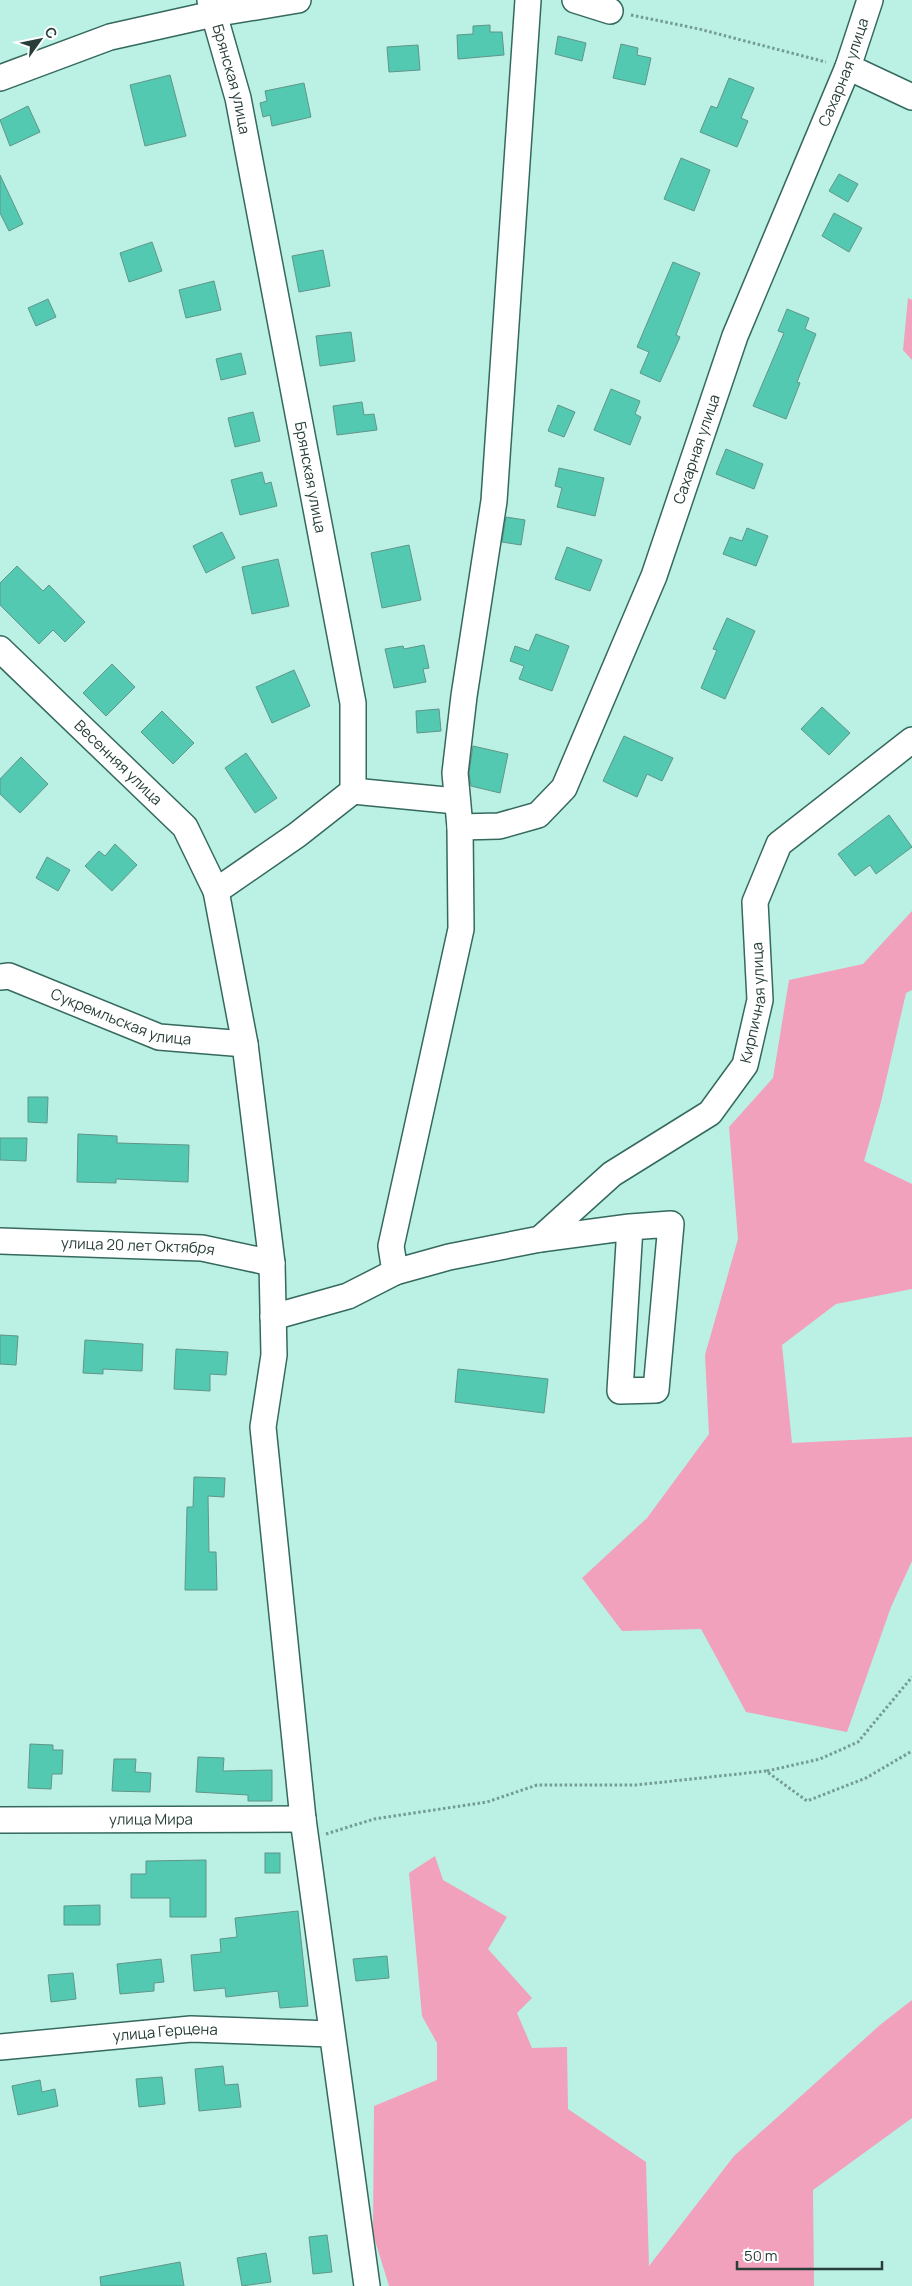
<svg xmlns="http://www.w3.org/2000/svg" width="912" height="2286" font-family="Manrope,sans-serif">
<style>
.green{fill:#f1a1bb}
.building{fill:#53c9b2;stroke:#619589}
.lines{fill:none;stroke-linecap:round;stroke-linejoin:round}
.minor-casing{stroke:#35695e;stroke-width:28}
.path{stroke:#759c93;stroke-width:3;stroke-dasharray:2.5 2.5;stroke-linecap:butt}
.minor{stroke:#fff;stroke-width:25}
.labels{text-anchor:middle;stroke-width:5;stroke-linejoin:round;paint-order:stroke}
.street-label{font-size:15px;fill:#283e39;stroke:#fff}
</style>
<rect width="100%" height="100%" fill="#baf1e4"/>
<!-- green -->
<g class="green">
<path d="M 908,298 L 912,300 L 912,360 L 903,350 Z"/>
<path d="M 912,911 L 912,990 L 906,993 L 881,1102 L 864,1161 L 912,1184 L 912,1289 L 836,1304 L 782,1345 L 792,1443 L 912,1437 L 912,1561 L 891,1607 L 847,1732 L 746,1712 L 701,1629 L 622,1631 L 582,1578 L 647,1518 L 709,1434 L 705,1355 L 738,1239 L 729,1127 L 773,1078 L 789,980 L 863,964 Z"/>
<path d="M 435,1856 L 443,1880 L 507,1917 L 488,1949 L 532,1998 L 517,2013 L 532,2048 L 567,2047 L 568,2109 L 646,2162 L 649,2266 L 734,2156 L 880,2025 L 912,2000 L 912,2118 L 813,2190 L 814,2286 L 389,2286 L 373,2234 L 374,2106 L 437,2080 L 437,2043 L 422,2016 L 409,1873 Z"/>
</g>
<!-- building -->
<g class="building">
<path d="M 490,25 L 490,32 L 502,32 L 504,55 L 458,59 L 457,35 L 473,34 L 473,26 Z"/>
<path d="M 558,36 L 586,43 L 582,61 L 555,54 Z"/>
<path d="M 621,44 L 638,48 L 637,55 L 651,58 L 645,85 L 613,78 Z"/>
<path d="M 418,45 L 420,70 L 389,72 L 387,47 Z"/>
<path d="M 170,75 L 186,136 L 145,146 L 130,85 Z"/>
<path d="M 729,78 L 754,88 L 741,118 L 748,121 L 737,147 L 700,132 L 711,106 L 717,108 Z"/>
<path d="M 304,83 L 311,117 L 272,126 L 270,115 L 263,117 L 260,103 L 267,101 L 265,91 Z"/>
<path d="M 28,106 L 40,132 L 10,146 L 0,120 Z"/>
<path d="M 681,158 L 710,170 L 694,211 L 664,199 Z"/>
<path d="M 839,174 L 858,184 L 848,202 L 829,191 Z"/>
<path d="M 0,175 L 23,224 L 9,231 L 0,213 Z"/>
<path d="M 834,213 L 862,228 L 849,252 L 822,236 Z"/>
<path d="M 152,242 L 162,271 L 129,282 L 120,253 Z"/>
<path d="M 323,250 L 330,286 L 299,292 L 292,256 Z"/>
<path d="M 673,262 L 700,273 L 676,335 L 680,337 L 660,382 L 640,373 L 649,352 L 637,347 Z"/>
<path d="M 214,281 L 221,310 L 186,318 L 179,290 Z"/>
<path d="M 48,299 L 56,317 L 36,326 L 28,308 Z"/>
<path d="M 787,309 L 809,318 L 805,329 L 816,334 L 797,382 L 800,383 L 786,419 L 753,406 L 784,333 L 778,331 Z"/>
<path d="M 351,332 L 355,361 L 320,366 L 316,336 Z"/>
<path d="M 241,353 L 246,374 L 221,380 L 216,359 Z"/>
<path d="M 611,389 L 640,401 L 635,414 L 641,417 L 630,445 L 594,430 Z"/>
<path d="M 362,402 L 364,415 L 374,414 L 377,430 L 337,435 L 333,406 Z"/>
<path d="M 558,405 L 575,412 L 564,437 L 548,431 Z"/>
<path d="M 253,412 L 260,441 L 235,447 L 228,418 Z"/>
<path d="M 726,449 L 763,464 L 754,489 L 716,474 Z"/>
<path d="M 559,468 L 604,478 L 595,516 L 557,507 L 562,488 L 555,486 Z"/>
<path d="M 262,472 L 265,484 L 271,482 L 277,506 L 240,515 L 231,480 Z"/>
<path d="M 506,517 L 525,520 L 521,545 L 502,542 Z"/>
<path d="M 747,528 L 768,536 L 756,566 L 723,554 L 730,537 L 742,541 Z"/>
<path d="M 222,532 L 235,558 L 206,573 L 193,546 Z"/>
<path d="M 409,545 L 421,600 L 382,608 L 371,553 Z"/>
<path d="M 567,547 L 602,560 L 590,591 L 555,579 Z"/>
<path d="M 278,559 L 289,606 L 252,614 L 242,567 Z"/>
<path d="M 17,566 L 43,591 L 49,585 L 85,622 L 65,642 L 53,630 L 39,644 L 0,605 L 0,583 Z"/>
<path d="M 727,618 L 755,631 L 725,699 L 701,688 L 717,650 L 713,649 Z"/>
<path d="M 536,634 L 569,646 L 552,691 L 519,679 L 524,666 L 510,661 L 515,646 L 529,651 Z"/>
<path d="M 424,645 L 429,668 L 423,669 L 426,682 L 394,688 L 385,649 L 403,646 L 404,649 Z"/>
<path d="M 112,664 L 135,687 L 106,716 L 83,693 Z"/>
<path d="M 294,670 L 310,706 L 272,723 L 256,687 Z"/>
<path d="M 822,707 L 850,733 L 829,755 L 801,729 Z"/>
<path d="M 439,709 L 441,731 L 417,733 L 416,711 Z"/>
<path d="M 162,711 L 194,743 L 173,764 L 141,732 Z"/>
<path d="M 624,736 L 673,758 L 662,781 L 647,774 L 637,797 L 603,781 Z"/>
<path d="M 473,746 L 508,754 L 500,793 L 471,786 L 469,773 Z"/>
<path d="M 246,753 L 277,798 L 255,813 L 225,768 Z"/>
<path d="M 21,757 L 48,784 L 20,813 L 0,794 L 0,779 Z"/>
<path d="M 889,815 L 912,847 L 876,874 L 870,865 L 855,876 L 838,854 Z"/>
<path d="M 115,844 L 137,865 L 112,891 L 85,866 L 99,851 L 105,856 Z"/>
<path d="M 47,857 L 70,870 L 58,891 L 36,878 Z"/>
<path d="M 28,1097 L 48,1097 L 47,1123 L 28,1122 Z"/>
<path d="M 78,1134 L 117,1136 L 117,1143 L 189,1145 L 188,1182 L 116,1179 L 116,1183 L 77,1182 Z"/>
<path d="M 0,1138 L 27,1138 L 26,1161 L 0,1160 Z"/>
<path d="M 0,1335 L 18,1336 L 16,1365 L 0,1364 Z"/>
<path d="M 85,1340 L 143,1344 L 142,1371 L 103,1369 L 103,1374 L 83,1373 Z"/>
<path d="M 176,1349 L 228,1352 L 226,1375 L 210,1374 L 210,1391 L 174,1389 Z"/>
<path d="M 458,1369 L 548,1379 L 544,1413 L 455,1402 Z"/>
<path d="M 194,1477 L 225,1478 L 224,1497 L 208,1496 L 209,1552 L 216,1552 L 217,1590 L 185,1590 L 187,1507 L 193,1507 Z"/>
<path d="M 30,1744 L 53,1745 L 53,1750 L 63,1750 L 62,1774 L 52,1774 L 51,1789 L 28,1788 Z"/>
<path d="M 198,1757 L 224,1758 L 223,1771 L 272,1770 L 272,1801 L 248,1801 L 248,1795 L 196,1792 Z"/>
<path d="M 114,1759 L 136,1759 L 135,1772 L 151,1773 L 150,1792 L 112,1791 Z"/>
<rect x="265" y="1853" width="15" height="20"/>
<path d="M 206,1860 L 206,1917 L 170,1917 L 170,1898 L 131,1898 L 131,1874 L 146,1874 L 146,1861 Z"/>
<path d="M 100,1905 L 100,1925 L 64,1925 L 64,1906 Z"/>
<path d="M 298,1911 L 308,2006 L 280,2008 L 278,1991 L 226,1997 L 225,1988 L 194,1991 L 191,1955 L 221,1952 L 220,1939 L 237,1937 L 235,1918 Z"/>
<path d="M 387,1956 L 389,1978 L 356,1981 L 353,1959 Z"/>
<path d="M 161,1959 L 164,1982 L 154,1983 L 154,1991 L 120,1994 L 117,1964 Z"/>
<path d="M 73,1973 L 76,1999 L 51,2002 L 48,1975 Z"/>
<path d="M 223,2066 L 225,2085 L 238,2084 L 241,2107 L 199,2111 L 195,2069 Z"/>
<path d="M 162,2077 L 165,2104 L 139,2107 L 136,2079 Z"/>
<path d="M 40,2080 L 42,2092 L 55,2089 L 58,2106 L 18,2115 L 12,2086 Z"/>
<path d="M 327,2235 L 332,2272 L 313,2274 L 309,2237 Z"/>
<path d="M 266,2253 L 271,2282 L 242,2286 L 237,2258 Z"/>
<path d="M 180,2262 L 184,2286 L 101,2286 L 100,2277 Z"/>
</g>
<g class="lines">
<defs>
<g id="minor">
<path id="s1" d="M 210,0 L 238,98 L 353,703 L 353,791 L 297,835 L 216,891"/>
<path d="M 575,0 L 610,11"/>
<path d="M 848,67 L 912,97"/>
<path d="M 0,78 L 110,37 L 213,14 L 298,0"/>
<path id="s2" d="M 0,649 L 185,827 L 216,891 L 245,1044 L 272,1263 L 274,1355 L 263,1427 L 303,1819 L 367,2286"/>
<path d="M 353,791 L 456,801"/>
<path id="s3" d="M 460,827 L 499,826 L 538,815 L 564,788 L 654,576 L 735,336 L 848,67 L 870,0"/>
<path id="s4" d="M 0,977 L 9,976 L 159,1037 L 245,1044"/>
<path d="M 540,1239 L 630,1227 L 671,1224 L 656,1390 L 620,1391 L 630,1227"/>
<path id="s5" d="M 0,1241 L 202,1248 L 272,1263"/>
<path id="s6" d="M 395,1272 L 449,1257 L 540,1239 L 612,1174 L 710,1113 L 745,1065 L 760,1000 L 755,902 L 779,844 L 912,740"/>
<path d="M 273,1317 L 348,1296 L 395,1272 L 391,1246 L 461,929 L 460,827 L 455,773 L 464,696 L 494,501 L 528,0"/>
<path id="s7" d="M 0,1820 L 303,1819"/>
<path id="s8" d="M 0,2047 L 191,2029 L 331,2034"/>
</g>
</defs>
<!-- minor casing -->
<use href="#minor" class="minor-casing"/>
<!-- path -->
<g class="path">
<path d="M 631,15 L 699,29 L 826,62"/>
<path d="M 767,1771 L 820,1759 L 858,1742 L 912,1677"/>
<path d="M 326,1834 L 374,1819 L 487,1802 L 537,1785 L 636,1785 L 766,1771 L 807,1801 L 866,1778 L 912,1751"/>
</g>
<!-- minor -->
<use href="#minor" class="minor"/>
</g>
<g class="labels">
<!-- street labels -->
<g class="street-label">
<text dy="5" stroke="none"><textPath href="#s3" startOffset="886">Сахарная улица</textPath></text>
<text dy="5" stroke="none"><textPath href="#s1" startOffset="82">Брянская улица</textPath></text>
<text dy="5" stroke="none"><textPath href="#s3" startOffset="481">Сахарная улица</textPath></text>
<text dy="5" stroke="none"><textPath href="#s1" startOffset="488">Брянская улица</textPath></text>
<text dy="5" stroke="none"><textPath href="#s2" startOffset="164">Весенняя улица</textPath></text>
<text dy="5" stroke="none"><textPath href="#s6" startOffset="484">Кирпичная улица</textPath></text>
<text dy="5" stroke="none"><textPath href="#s4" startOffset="129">Сукремльская улица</textPath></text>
<text dy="5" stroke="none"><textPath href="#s5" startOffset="138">улица 20 лет Октября</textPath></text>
<text dy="5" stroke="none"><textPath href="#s7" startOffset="151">улица Мира</textPath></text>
<text dy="5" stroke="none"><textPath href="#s8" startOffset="166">улица Герцена</textPath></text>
</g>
</g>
<!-- north arrow -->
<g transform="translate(40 40) rotate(57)" stroke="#ffffff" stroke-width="4" paint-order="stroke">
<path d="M0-4L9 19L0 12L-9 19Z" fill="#283e39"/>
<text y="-8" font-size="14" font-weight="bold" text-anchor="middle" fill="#283e39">С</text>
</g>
<!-- scale -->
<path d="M737 2261v8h145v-8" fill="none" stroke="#283e39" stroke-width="2.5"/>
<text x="744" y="2261" font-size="15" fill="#283e39" stroke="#ffffff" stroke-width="4" paint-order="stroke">50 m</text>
</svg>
